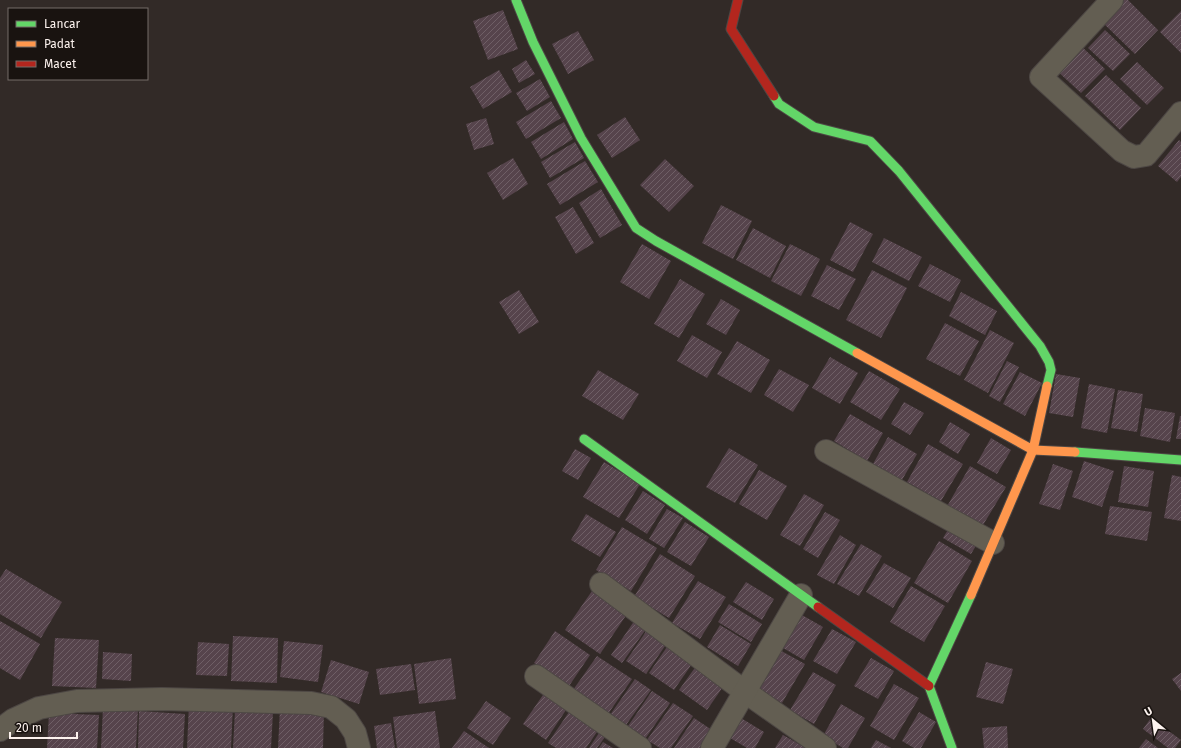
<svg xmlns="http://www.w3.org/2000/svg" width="1181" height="748" font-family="'Fira Sans',sans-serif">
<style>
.building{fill:url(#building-hatch)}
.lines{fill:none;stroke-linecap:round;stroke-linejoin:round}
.street-casing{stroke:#4d4744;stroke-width:24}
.fast-casing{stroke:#4d4744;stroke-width:11}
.slow-casing{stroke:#4d4744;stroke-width:11}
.jam-casing{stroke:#4d4744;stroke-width:11}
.street{stroke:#635e52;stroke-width:22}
.fast{stroke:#63d668;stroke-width:9}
.slow{stroke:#ff974d;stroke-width:9}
.jam{stroke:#b3261e;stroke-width:9}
</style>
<defs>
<pattern id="building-hatch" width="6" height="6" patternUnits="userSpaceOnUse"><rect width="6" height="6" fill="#56444c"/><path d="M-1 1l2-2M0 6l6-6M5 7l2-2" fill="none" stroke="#6f5f66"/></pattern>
</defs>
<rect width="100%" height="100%" fill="#322a27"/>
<!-- building -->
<g class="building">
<path d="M 1122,0 L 1128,0 L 1158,30 L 1135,54 L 1101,21 Z"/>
<path d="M 503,10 L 518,49 L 488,60 L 473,21 Z"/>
<path d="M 1181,11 L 1181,53 L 1160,32 Z"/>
<path d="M 1105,30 L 1130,54 L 1113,71 L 1088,48 Z"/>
<path d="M 578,31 L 594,60 L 568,74 L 552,44 Z"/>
<path d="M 1079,44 L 1105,69 L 1081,93 L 1055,69 Z"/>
<path d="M 526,60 L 535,74 L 519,83 L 512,69 Z"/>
<path d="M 1137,62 L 1164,88 L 1147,105 L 1120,79 Z"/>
<path d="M 499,70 L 512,92 L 483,109 L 470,87 Z"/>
<path d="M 1106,75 L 1141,108 L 1120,130 L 1085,96 Z"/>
<path d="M 540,79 L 550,97 L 527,111 L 516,93 Z"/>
<path d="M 551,101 L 561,118 L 526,139 L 516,122 Z"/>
<path d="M 625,117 L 640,140 L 612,158 L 597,135 Z"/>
<path d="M 486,118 L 494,144 L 474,150 L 466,124 Z"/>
<path d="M 564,122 L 573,139 L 541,159 L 531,142 Z"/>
<path d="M 1179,140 L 1181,142 L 1181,177 L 1177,182 L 1158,166 Z"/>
<path d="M 575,142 L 584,158 L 550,178 L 541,162 Z"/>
<path d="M 513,158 L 528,184 L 503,200 L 487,173 Z"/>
<path d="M 665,159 L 694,186 L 669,212 L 640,185 Z"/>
<path d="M 585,161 L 598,182 L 560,205 L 547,184 Z"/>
<path d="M 601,189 L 622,225 L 600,238 L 579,203 Z"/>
<path d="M 721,205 L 752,221 L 733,259 L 702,243 Z"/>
<path d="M 573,207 L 594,243 L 576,254 L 555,217 Z"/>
<path d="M 850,222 L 873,234 L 853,272 L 830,260 Z"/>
<path d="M 753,228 L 786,246 L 770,278 L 736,260 Z"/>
<path d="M 884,238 L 922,257 L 909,281 L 872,262 Z"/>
<path d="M 642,244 L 671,261 L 649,299 L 620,282 Z"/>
<path d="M 790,244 L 820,259 L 801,296 L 771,281 Z"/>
<path d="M 930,264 L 961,280 L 950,302 L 918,286 Z"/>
<path d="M 827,265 L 856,279 L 839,310 L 811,296 Z"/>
<path d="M 872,270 L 907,288 L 881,338 L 846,320 Z"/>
<path d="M 680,279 L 705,294 L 679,338 L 654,324 Z"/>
<path d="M 519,290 L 539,322 L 519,334 L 499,302 Z"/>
<path d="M 961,292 L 997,311 L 985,335 L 949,316 Z"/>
<path d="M 721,299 L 740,310 L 726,335 L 706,324 Z"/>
<path d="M 945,323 L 979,341 L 960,376 L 926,359 Z"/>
<path d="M 990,330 L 1014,343 L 988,393 L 964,380 Z"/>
<path d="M 692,335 L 722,352 L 707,378 L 677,361 Z"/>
<path d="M 737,341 L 770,360 L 751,393 L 717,374 Z"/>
<path d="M 830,357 L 858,373 L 840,404 L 812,388 Z"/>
<path d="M 1007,361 L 1019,367 L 1000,402 L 989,396 Z"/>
<path d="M 779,369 L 809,385 L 793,412 L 764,395 Z"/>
<path d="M 598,370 L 639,394 L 623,420 L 582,396 Z"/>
<path d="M 869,371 L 900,389 L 881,420 L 850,402 Z"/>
<path d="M 1020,372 L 1042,383 L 1025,416 L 1003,404 Z"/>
<path d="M 1056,374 L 1080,378 L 1073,417 L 1049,413 Z"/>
<path d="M 1089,384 L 1115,389 L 1107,433 L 1081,428 Z"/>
<path d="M 1118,390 L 1143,394 L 1137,432 L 1111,428 Z"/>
<path d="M 904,402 L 924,413 L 910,435 L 891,424 Z"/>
<path d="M 1145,408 L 1175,413 L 1170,442 L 1140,436 Z"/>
<path d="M 850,414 L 883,433 L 867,461 L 834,441 Z"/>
<path d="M 1180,416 L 1181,416 L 1181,439 L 1176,439 Z"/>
<path d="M 950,422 L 970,434 L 958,454 L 939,442 Z"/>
<path d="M 888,437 L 917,454 L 902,480 L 873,464 Z"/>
<path d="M 991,438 L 1011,450 L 997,474 L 977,463 Z"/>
<path d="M 928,444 L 963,464 L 941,501 L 907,482 Z"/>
<path d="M 729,448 L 758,465 L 735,503 L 706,487 Z"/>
<path d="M 575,449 L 591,458 L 578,480 L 562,471 Z"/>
<path d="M 1084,461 L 1114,471 L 1102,507 L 1072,497 Z"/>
<path d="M 604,462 L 640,484 L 619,518 L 583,497 Z"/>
<path d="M 1053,464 L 1073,471 L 1060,510 L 1039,504 Z"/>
<path d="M 970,466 L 1006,487 L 980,530 L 945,510 Z"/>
<path d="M 1124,466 L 1154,471 L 1148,507 L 1118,502 Z"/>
<path d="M 759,470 L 787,486 L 767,520 L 739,504 Z"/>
<path d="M 1172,475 L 1181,477 L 1181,521 L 1164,518 Z"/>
<path d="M 643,491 L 665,505 L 647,534 L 625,520 Z"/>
<path d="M 804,494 L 824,505 L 800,546 L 780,535 Z"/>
<path d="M 1110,506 L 1152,512 L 1147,541 L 1105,534 Z"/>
<path d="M 667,509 L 683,518 L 664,548 L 649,539 Z"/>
<path d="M 825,512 L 840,520 L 818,558 L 803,549 Z"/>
<path d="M 586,514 L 616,532 L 600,557 L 571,540 Z"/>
<path d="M 685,522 L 709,537 L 691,566 L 667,552 Z"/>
<path d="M 952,523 L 980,539 L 971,554 L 943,538 Z"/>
<path d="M 622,527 L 657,548 L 631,591 L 596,570 Z"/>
<path d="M 840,535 L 856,545 L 834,584 L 817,575 Z"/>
<path d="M 939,541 L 972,561 L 948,603 L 914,583 Z"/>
<path d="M 861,544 L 882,556 L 859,596 L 837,584 Z"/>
<path d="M 660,554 L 695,576 L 669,618 L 634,597 Z"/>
<path d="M 884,563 L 911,578 L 893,608 L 866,592 Z"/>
<path d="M 6,569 L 62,602 L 41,638 L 0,614 L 0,578 Z"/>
<path d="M 698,581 L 726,597 L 700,639 L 672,623 Z"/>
<path d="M 746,582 L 774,599 L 762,620 L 733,602 Z"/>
<path d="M 911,586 L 945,606 L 924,642 L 890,622 Z"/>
<path d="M 592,591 L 627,614 L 600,654 L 565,630 Z"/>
<path d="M 729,604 L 762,624 L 751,642 L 718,622 Z"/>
<path d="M 795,611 L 823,627 L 804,660 L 776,644 Z"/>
<path d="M 637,617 L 649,625 L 622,663 L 611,655 Z"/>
<path d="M 0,621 L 40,644 L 20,680 L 0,668 Z"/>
<path d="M 720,625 L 751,644 L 738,666 L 707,647 Z"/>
<path d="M 832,629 L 856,642 L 837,674 L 813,661 Z"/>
<path d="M 647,630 L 667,643 L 646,674 L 626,661 Z"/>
<path d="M 555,631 L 590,655 L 569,686 L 534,663 Z"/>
<path d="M 233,636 L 278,638 L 277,683 L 231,681 Z"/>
<path d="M 55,638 L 99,640 L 96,688 L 52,686 Z"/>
<path d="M 284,641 L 323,645 L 318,682 L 280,677 Z"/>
<path d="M 198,642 L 229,644 L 227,676 L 196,675 Z"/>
<path d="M 669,644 L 694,661 L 674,690 L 649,673 Z"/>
<path d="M 776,648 L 805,664 L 782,703 L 753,686 Z"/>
<path d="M 103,652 L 132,654 L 131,681 L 102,679 Z"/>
<path d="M 597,656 L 632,679 L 608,714 L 573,690 Z"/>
<path d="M 451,658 L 456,699 L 419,704 L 414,664 Z"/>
<path d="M 871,658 L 894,671 L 878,699 L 854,686 Z"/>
<path d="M 331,660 L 369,672 L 359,704 L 321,692 Z"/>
<path d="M 699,662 L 727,681 L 707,710 L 679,690 Z"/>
<path d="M 986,662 L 1013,669 L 1003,704 L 976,697 Z"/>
<path d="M 411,664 L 415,690 L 380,695 L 376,669 Z"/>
<path d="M 813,672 L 836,685 L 814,724 L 790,710 Z"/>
<path d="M 1181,673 L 1181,691 L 1172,679 Z"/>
<path d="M 635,679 L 651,690 L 626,725 L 610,715 Z"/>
<path d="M 894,684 L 919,698 L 894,740 L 870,726 Z"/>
<path d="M 652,691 L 670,703 L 645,739 L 628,726 Z"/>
<path d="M 545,692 L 568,707 L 546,740 L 523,724 Z"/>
<path d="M 486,701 L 511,718 L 493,745 L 467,728 Z"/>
<path d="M 189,703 L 233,705 L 231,748 L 187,748 Z"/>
<path d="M 673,703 L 693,716 L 671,748 L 660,748 L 647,740 Z"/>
<path d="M 841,704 L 865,718 L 848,748 L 843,748 L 823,736 Z"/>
<path d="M 103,708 L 138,709 L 136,748 L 101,748 Z"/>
<path d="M 280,708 L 324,710 L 323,748 L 278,748 Z"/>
<path d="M 571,709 L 599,729 L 586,748 L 556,748 L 548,743 Z"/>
<path d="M 139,711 L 185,714 L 183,748 L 138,748 Z"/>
<path d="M 235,711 L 273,712 L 271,748 L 233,748 Z"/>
<path d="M 435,711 L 440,748 L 397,748 L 393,717 Z"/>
<path d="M 919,712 L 936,722 L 921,748 L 914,748 L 902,741 Z"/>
<path d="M 49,713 L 99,715 L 97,748 L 47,748 Z"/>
<path d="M 736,715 L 764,732 L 755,748 L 747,748 L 725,735 Z"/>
<path d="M 694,718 L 712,730 L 700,748 L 674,748 Z"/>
<path d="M 1151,718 L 1181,740 L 1175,748 L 1168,748 L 1143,729 Z"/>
<path d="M 391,723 L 395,748 L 377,748 L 374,726 Z"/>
<path d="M 1007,726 L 1008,748 L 984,748 L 982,728 Z"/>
<path d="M 464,731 L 489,748 L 452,748 Z"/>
<path d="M 599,733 L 605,737 L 597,748 L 589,748 Z"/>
<path d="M 783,735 L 806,748 L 775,748 Z"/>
<path d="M 1146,739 L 1158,748 L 1139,748 Z"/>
<path d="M 876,740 L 891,748 L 871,748 Z"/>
<path d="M 603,742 L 613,748 L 599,748 Z"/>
</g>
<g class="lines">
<defs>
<g id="street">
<path d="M 1112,0 L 1041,77 L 1122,151 L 1134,157 L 1146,155 L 1181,113"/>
<path d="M 826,451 L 993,543"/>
<path d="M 601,584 L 744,691 L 825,748"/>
<path d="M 536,676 L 640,748"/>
<path d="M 0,730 L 13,720 L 39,708 L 77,701 L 162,699 L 311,703 L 331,707 L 346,719 L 355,733 L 359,748"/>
<path d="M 712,748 L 801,595"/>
</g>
<g id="fast">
<path d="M 516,0 L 533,42 L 581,138 L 636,228 L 656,241 L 857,353"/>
<path d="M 774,96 L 779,104 L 814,127 L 870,141 L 899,171 L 1040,346 L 1049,362 L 1051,370 L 1047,386"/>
<path d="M 584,439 L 818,607"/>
<path d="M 1075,452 L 1181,460"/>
<path d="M 952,748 L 929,686 L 971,595"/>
</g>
<g id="slow">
<path d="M 857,353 L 1033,450 L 1075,452"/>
<path d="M 971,595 L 1033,450 L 1047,386"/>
</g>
<g id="jam">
<path d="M 738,0 L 731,29 L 774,96"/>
<path d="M 818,607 L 929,686"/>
</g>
</defs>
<!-- street casing -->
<use href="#street" class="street-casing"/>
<!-- fast casing -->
<use href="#fast" class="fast-casing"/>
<!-- slow casing -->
<use href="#slow" class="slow-casing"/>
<!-- jam casing -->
<use href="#jam" class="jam-casing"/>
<!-- street -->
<use href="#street" class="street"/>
<!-- fast -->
<use href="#fast" class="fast"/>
<!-- slow -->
<use href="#slow" class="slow"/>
<!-- jam -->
<use href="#jam" class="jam"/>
</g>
<!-- legend -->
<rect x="8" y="8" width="140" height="72" fill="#191310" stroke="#746c69"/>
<rect x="16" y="21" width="20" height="6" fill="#63d668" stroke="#746c69"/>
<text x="44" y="28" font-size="12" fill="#fcf2ee">Lancar</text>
<rect x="16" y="41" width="20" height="6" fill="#ff974d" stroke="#746c69"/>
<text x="44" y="48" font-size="12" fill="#fcf2ee">Padat</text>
<rect x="16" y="61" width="20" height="6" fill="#b3261e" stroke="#746c69"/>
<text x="44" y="68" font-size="12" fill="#fcf2ee">Macet</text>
<!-- north arrow -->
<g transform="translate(1153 720) rotate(331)" stroke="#191310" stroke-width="3" paint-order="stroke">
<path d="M0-3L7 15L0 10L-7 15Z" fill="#fcf2ee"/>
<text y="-6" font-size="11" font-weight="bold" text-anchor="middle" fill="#fcf2ee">U</text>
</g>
<!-- scale -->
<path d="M10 732v6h67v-6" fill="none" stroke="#fcf2ee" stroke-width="2"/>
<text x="16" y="732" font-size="12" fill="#fcf2ee" stroke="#191310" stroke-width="3" paint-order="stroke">20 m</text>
</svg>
